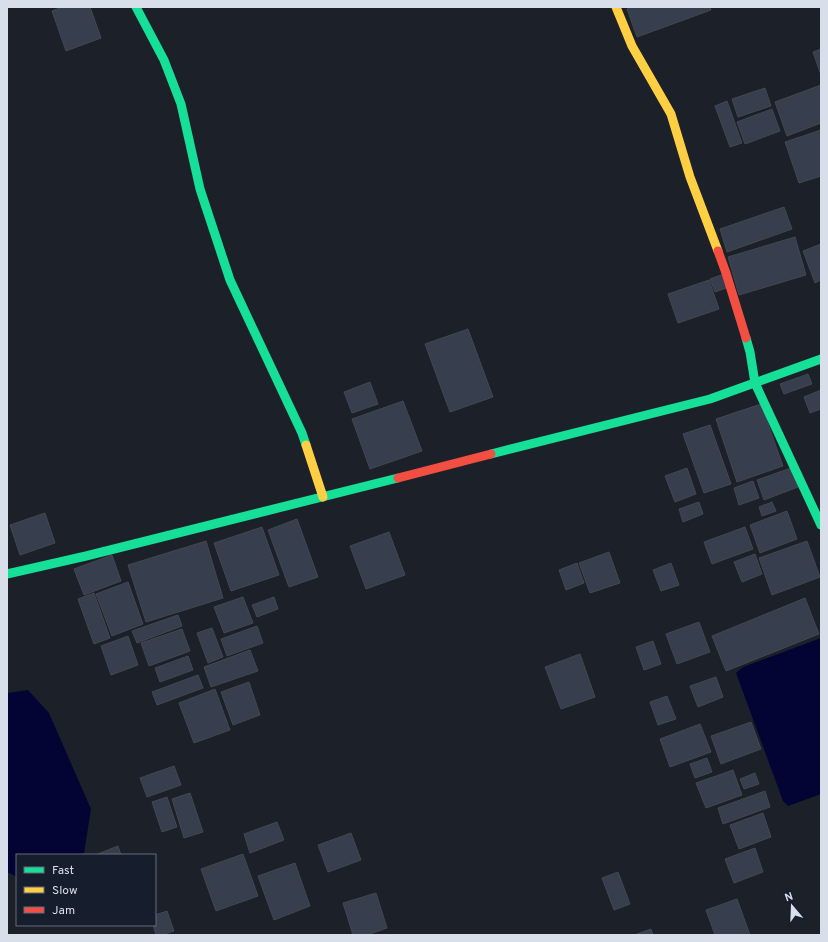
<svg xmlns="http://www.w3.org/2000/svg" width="828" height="942" font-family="Overpass,sans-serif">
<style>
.water{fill:#030433}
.building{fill:#373e4e;stroke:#43474f}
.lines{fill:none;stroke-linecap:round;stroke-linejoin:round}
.fast{stroke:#16e098;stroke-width:9}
.slow{stroke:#ffcf43;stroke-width:9}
.jam{stroke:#f24e42;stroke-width:9}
</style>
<rect width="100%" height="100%" fill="#1c2028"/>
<!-- water -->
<g class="water">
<path d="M 821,638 L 821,794 L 788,806 L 783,801 L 736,673 L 743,667 Z"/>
<path d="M 28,690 L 49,713 L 91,809 L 84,853 L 80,855 L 17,855 L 17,877 L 7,872 L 7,693 Z"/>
</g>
<!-- building -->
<g class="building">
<path d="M 62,7 L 90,7 L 101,38 L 66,51 L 52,11 Z"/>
<path d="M 631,7 L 710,7 L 711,10 L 637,37 L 627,9 Z"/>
<path d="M 821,49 L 821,75 L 813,52 Z"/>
<path d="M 821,85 L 821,123 L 787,136 L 775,102 Z"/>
<path d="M 765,88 L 771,106 L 738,117 L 732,99 Z"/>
<path d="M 727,101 L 742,143 L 730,147 L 715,106 Z"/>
<path d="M 772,109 L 780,131 L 745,144 L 737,122 Z"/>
<path d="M 821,130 L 821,176 L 799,183 L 785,142 Z"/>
<path d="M 784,207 L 792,229 L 727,252 L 720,229 Z"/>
<path d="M 795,237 L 806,275 L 739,295 L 728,257 Z"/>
<path d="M 821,244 L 821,280 L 815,283 L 803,251 Z"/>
<path d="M 724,274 L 729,287 L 715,292 L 710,279 Z"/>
<path d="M 709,280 L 719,309 L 678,323 L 668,294 Z"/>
<path d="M 468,329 L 493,397 L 450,412 L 425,344 Z"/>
<path d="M 808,374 L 812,384 L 784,394 L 780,384 Z"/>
<path d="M 370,382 L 378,404 L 352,413 L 344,392 Z"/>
<path d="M 821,390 L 821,409 L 810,413 L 804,397 Z"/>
<path d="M 403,401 L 422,451 L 370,469 L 352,419 Z"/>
<path d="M 761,404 L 783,466 L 737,482 L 716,419 Z"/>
<path d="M 710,425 L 731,484 L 704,493 L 683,434 Z"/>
<path d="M 687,468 L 696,494 L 675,502 L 665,476 Z"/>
<path d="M 791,468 L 798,487 L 764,500 L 757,480 Z"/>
<path d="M 753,481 L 759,498 L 739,505 L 734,488 Z"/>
<path d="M 699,502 L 703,514 L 683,522 L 679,509 Z"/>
<path d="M 772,502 L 776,511 L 762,516 L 759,507 Z"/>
<path d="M 787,511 L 797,539 L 760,553 L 750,525 Z"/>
<path d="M 45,513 L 55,543 L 20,555 L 10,525 Z"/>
<path d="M 297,519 L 318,577 L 289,587 L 268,530 Z"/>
<path d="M 262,527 L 279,575 L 231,591 L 214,543 Z"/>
<path d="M 745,527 L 753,549 L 712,564 L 704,542 Z"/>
<path d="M 389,532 L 405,575 L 366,589 L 350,546 Z"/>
<path d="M 206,541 L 223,598 L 146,622 L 128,565 Z"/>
<path d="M 807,541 L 820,577 L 772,595 L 759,558 Z"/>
<path d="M 609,552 L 620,583 L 590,593 L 579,563 Z"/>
<path d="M 755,554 L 762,574 L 742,582 L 734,562 Z"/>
<path d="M 112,555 L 121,581 L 84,595 L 74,569 Z"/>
<path d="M 577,563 L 584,583 L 566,590 L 559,570 Z"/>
<path d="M 671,563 L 679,585 L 661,591 L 653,570 Z"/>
<path d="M 128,582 L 143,624 L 112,636 L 96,594 Z"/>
<path d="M 94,593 L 110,638 L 94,644 L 78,599 Z"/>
<path d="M 243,597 L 253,623 L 224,633 L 214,607 Z"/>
<path d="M 274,597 L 278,609 L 257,617 L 252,605 Z"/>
<path d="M 805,598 L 819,634 L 726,671 L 712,636 Z"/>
<path d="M 178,615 L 182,626 L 137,643 L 132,631 Z"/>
<path d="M 699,622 L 710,652 L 677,664 L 666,634 Z"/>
<path d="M 257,626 L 263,643 L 227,656 L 221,639 Z"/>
<path d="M 212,628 L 223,657 L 208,663 L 197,633 Z"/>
<path d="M 182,629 L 190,651 L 149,666 L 141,643 Z"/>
<path d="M 128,636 L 138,665 L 111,675 L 101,646 Z"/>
<path d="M 653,641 L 661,664 L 644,670 L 636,647 Z"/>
<path d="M 250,650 L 258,671 L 211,687 L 204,667 Z"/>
<path d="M 580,654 L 595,697 L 561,709 L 545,667 Z"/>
<path d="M 188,656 L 193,670 L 160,682 L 155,668 Z"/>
<path d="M 198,675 L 203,688 L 157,705 L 152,692 Z"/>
<path d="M 716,677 L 723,697 L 698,707 L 690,686 Z"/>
<path d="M 249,682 L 260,715 L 233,725 L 221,692 Z"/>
<path d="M 215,689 L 230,730 L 194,743 L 179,703 Z"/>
<path d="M 667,696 L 676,719 L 658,725 L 650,702 Z"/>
<path d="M 751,722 L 761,749 L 721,764 L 711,736 Z"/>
<path d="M 700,724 L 711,752 L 670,767 L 660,739 Z"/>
<path d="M 707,758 L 712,772 L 695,778 L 690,764 Z"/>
<path d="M 174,766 L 181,785 L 147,797 L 140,778 Z"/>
<path d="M 733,770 L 742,795 L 706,808 L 696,783 Z"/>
<path d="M 755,773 L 759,784 L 744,789 L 740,779 Z"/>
<path d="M 765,791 L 770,807 L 723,824 L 718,808 Z"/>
<path d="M 190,793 L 203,832 L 184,838 L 172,799 Z"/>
<path d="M 167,797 L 177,827 L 162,832 L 152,802 Z"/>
<path d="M 763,813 L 771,837 L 739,849 L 730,825 Z"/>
<path d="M 277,822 L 284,840 L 250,853 L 244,834 Z"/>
<path d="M 351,833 L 361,860 L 328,872 L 318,845 Z"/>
<path d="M 118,846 L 121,855 L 95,855 Z"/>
<path d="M 755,848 L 763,872 L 734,883 L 725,859 Z"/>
<path d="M 243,854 L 258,896 L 216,911 L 201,869 Z"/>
<path d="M 295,863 L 310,906 L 274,920 L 258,876 Z"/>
<path d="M 618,872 L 630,904 L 614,910 L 602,878 Z"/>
<path d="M 376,893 L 387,928 L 367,935 L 353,935 L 343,903 Z"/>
<path d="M 737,899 L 750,935 L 715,935 L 706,910 Z"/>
<path d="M 167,911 L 174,931 L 161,935 L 156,935 L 153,925 L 155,925 L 155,915 Z"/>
<path d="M 651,929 L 653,935 L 634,935 Z"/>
</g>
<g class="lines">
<!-- fast -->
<g class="fast">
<path d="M 136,7 L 164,60 L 181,104 L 200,189 L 230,280 L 302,433 L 306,445"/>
<path d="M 746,338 L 750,352 L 755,383 L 821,525"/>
<path d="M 491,454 L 710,399 L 821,359"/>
<path d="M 7,574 L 86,556 L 398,478"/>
</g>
<!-- slow -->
<g class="slow">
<path d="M 616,7 L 632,46 L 671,114 L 690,177 L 718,251"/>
<path d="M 306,445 L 323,497"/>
</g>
<!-- jam -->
<g class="jam">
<path d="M 718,251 L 726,273 L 746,338"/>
<path d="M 398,478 L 491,454"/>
</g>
</g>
<!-- border -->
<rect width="828" height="942" fill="none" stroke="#d9dfea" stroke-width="16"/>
<!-- legend -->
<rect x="16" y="854" width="140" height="72" fill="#161e2e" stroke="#646b79"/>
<rect x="24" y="867" width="20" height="6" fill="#16e098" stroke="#646b79"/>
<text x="52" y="874" font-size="12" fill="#d9dfea">Fast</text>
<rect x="24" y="887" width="20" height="6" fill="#ffcf43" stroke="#646b79"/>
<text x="52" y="894" font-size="12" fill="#d9dfea">Slow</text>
<rect x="24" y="907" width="20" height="6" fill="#f24e42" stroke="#646b79"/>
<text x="52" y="914" font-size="12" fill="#d9dfea">Jam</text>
<!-- north arrow -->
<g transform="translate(792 906) rotate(341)" stroke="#161e2e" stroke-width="3" paint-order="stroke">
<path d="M0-3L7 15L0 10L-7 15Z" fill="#d9dfea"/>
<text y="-6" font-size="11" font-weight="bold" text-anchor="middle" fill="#d9dfea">N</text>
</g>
</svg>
